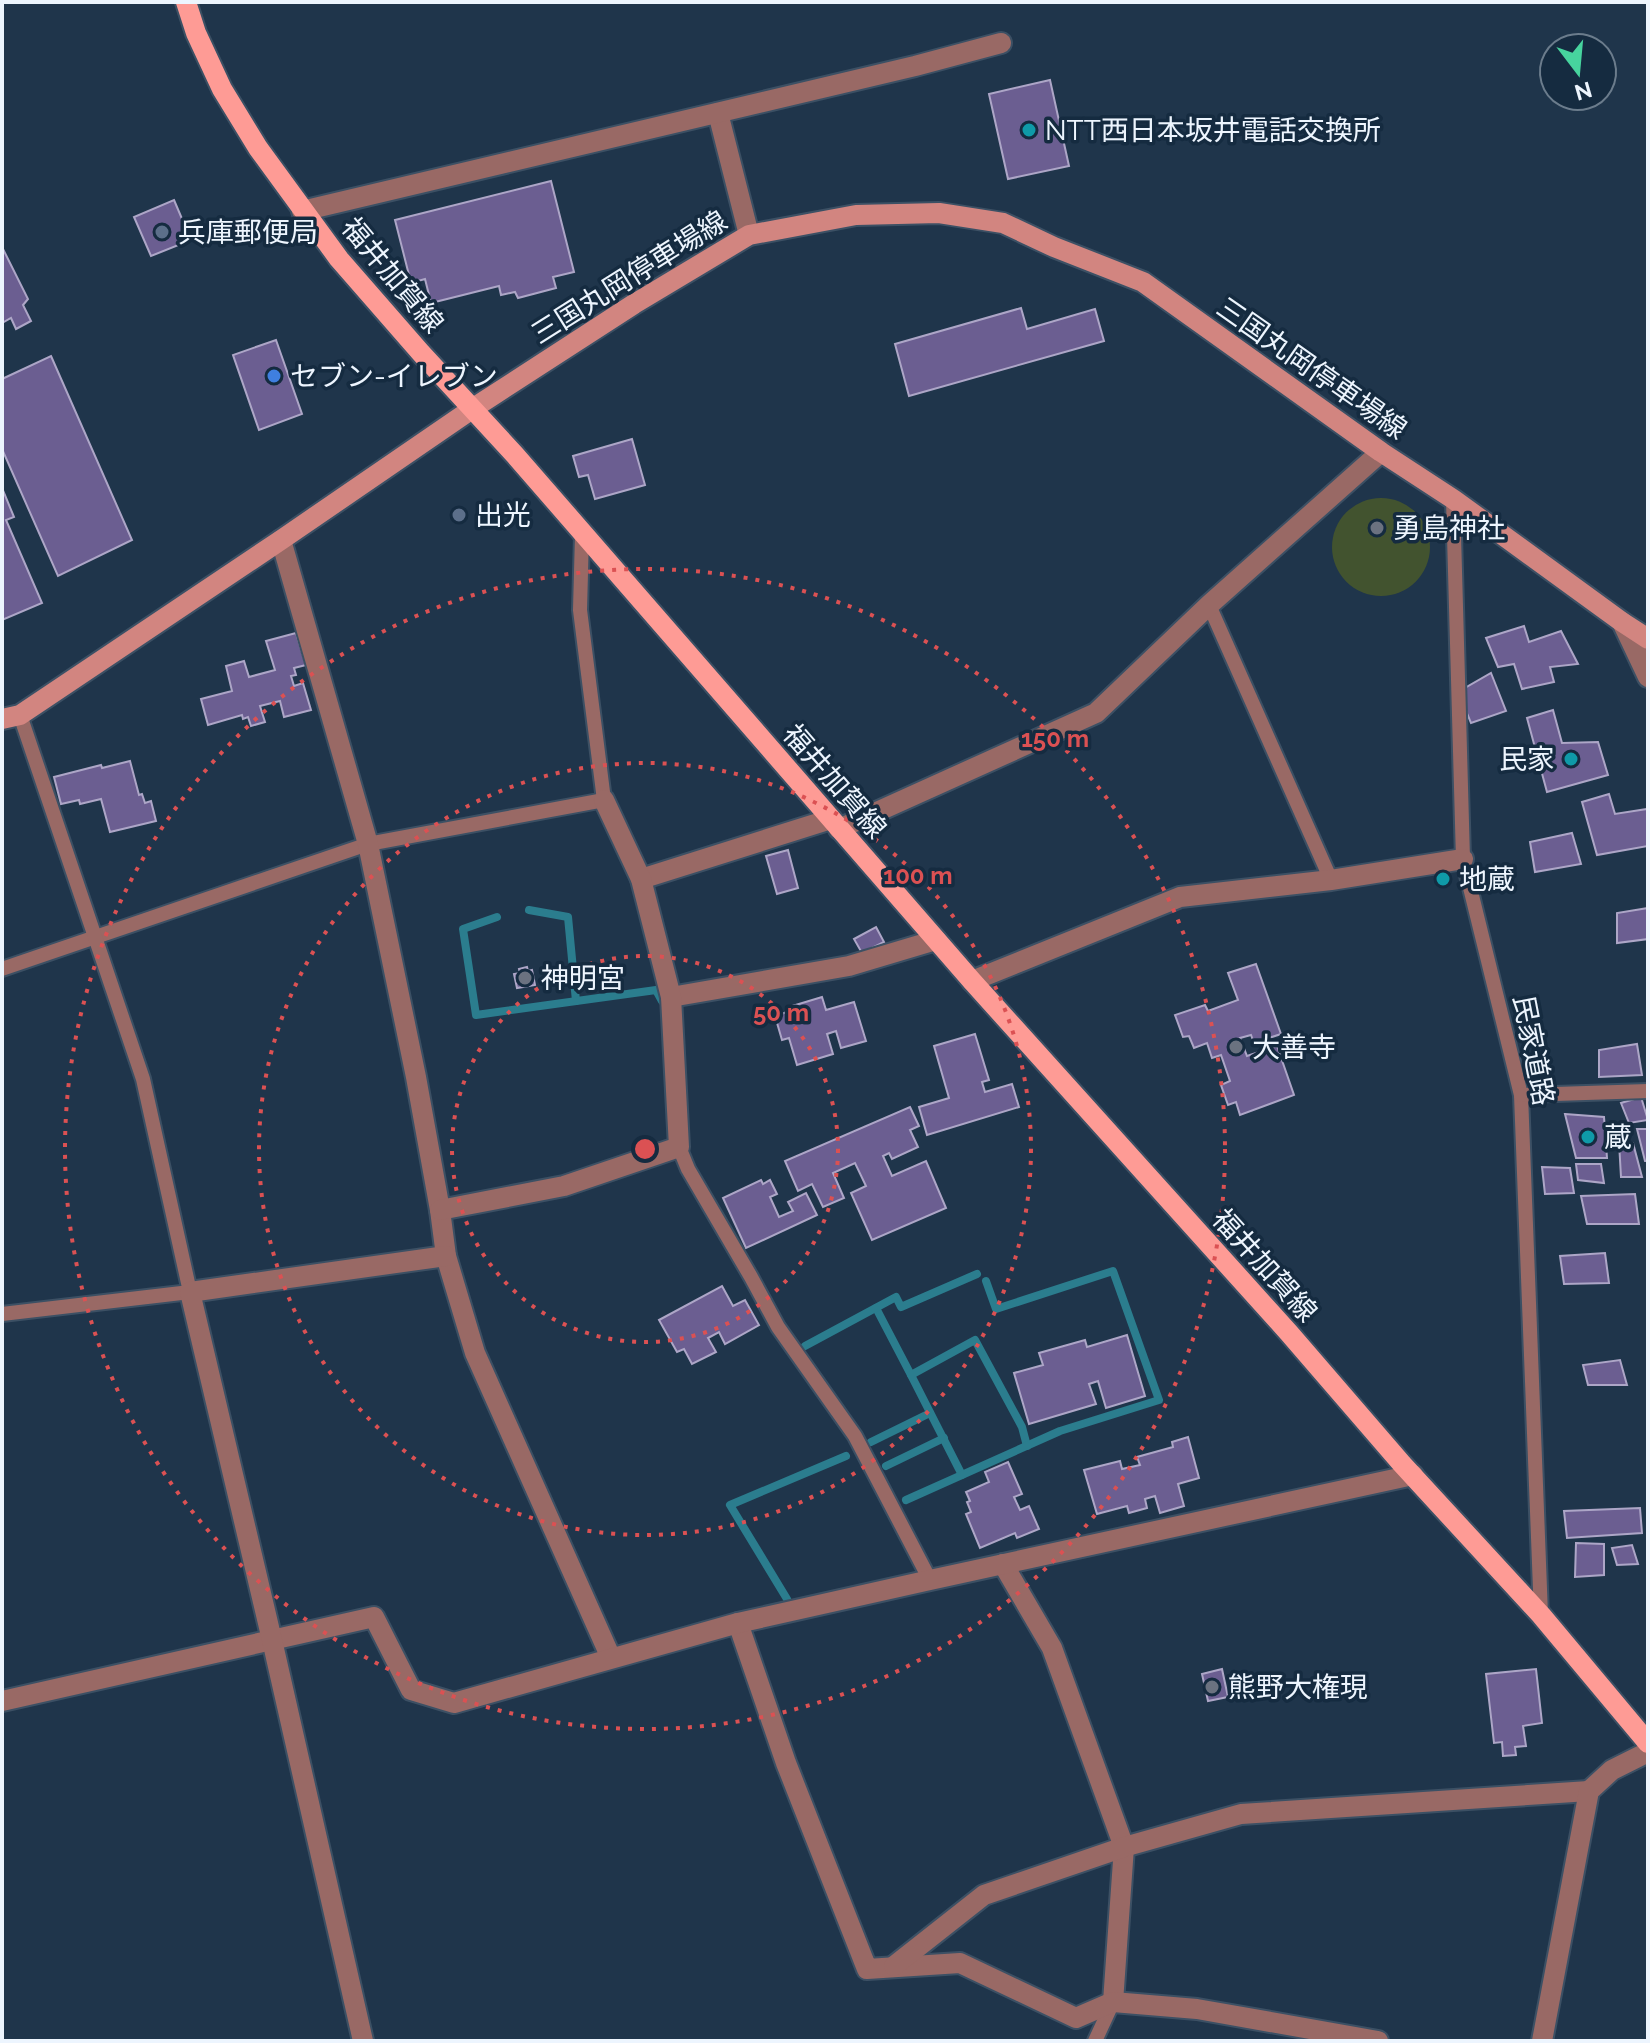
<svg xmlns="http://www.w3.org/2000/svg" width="1650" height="2043" font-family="Raleway,'Noto Sans JP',sans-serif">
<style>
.green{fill:#42532f}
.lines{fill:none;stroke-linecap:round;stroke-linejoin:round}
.stream{stroke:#2b7d8e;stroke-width:8}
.building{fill:#6b5e91;stroke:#ada6c7;stroke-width:2}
.service-casing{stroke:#3c5064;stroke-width:18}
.minor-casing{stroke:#3c5064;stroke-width:24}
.secondary-casing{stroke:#3c5064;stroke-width:24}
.primary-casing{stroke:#3c5064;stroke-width:24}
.service{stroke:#996965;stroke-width:14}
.minor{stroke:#996965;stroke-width:20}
.secondary{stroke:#d28580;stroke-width:20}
.primary{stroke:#fe9b95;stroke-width:20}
.ring{fill:none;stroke:#db5153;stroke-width:4;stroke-dasharray:4 8}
.culture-dot{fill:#0f9aa8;stroke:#152b40;stroke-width:3}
.service-dot{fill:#5c6f8a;stroke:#152b40;stroke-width:3}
.shop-dot{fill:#3f7fe0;stroke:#152b40;stroke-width:3}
.worship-dot{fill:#6b7280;stroke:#152b40;stroke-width:3}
.labels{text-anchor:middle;stroke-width:7;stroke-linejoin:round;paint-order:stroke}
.poi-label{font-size:28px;fill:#edf5fe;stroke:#152b40;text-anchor:start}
.street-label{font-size:28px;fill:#edf5fe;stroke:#152b40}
.centre{fill:#db5153;stroke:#152b40;stroke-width:4}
.ring-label{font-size:24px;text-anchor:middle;font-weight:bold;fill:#db5153;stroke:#152b40;stroke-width:7;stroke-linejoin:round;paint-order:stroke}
</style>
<rect width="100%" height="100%" fill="#1f354b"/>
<!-- green -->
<circle class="green" cx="1381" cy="547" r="49"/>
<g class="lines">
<!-- stream -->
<g class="stream">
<path d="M 529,910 L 568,917 L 576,1001"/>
<path d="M 497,917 L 463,929 L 476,1015 L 656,990 L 662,1001"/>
<path d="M 876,1308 L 911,1375"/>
<path d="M 805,1346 L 896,1297 L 901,1307 L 977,1274"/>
<path d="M 871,1442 L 930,1413"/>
<path d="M 886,1466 L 944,1438"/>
<path d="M 962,1475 L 911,1375 L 975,1340 L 1022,1427 L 1027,1446"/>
<path d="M 906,1500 L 1060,1431 L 1159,1400 L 1113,1271 L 996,1309 L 986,1281"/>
<path d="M 787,1599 L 730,1505 L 846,1456"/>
</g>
</g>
<!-- building -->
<g class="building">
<path d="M 1050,80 L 1069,166 L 1008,179 L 989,94 Z"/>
<path d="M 551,181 L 574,272 L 553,277 L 556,288 L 518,298 L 515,292 L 501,295 L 499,286 L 431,303 L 425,279 L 411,283 L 395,220 Z"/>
<path d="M 174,200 L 191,240 L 151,256 L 134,217 Z"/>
<path d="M 2,247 L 28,299 L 23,305 L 31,321 L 16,329 L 11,318 L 2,323 Z"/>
<path d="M 1021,308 L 1027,329 L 1095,309 L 1104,341 L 909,396 L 895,344 Z"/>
<path d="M 276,340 L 302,414 L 259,430 L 233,355 Z"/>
<path d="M 51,356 L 132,540 L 58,576 L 2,449 L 2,379 Z"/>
<path d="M 632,439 L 645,485 L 595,499 L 588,475 L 579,477 L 573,456 Z"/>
<path d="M 2,488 L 14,517 L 6,520 L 42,603 L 2,620 Z"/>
<path d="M 1524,626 L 1529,642 L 1561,631 L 1578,664 L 1550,667 L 1554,682 L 1522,689 L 1514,664 L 1498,667 L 1486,638 Z"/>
<path d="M 296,633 L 306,665 L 294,668 L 296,675 L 291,676 L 294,686 L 303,683 L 311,710 L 284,717 L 280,701 L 260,706 L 265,722 L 251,726 L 248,717 L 243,719 L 242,715 L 208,725 L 201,699 L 232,691 L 226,666 L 244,661 L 249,677 L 275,670 L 266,641 Z"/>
<path d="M 1491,673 L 1506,711 L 1471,723 L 1458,692 Z"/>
<path d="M 1553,710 L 1562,743 L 1598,742 L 1608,775 L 1547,792 L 1527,718 Z"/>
<path d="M 130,761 L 139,795 L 142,794 L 145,803 L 151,801 L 156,821 L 110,832 L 101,799 L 80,804 L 79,800 L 61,804 L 54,777 L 101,765 L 102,768 Z"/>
<path d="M 1609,794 L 1615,814 L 1647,809 L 1648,846 L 1597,855 L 1582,802 Z"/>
<path d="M 1572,833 L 1581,864 L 1535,872 L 1530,842 Z"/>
<path d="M 788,850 L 798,888 L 777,894 L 766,856 Z"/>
<path d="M 1648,908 L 1648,939 L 1617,943 L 1617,913 Z"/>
<path d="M 876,927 L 884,942 L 862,953 L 854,939 Z"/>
<path d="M 1256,964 L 1281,1034 L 1254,1043 L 1251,1035 L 1240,1038 L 1247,1056 L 1277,1046 L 1294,1095 L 1240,1115 L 1236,1102 L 1228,1105 L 1221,1085 L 1230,1081 L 1221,1055 L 1212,1058 L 1207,1043 L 1194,1048 L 1189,1036 L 1183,1037 L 1175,1015 L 1205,1005 L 1208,1011 L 1238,1000 L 1228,973 Z"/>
<path d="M 527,967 L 528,971 L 532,970 L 535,985 L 517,988 L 514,974 L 520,973 L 519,969 Z"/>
<path d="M 822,997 L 826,1010 L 854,1002 L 866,1041 L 841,1048 L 836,1031 L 827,1034 L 833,1054 L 797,1065 L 789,1038 L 782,1040 L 775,1016 L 790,1011 L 789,1007 Z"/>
<path d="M 975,1034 L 989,1080 L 982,1082 L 985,1092 L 1012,1084 L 1019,1107 L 927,1135 L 919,1107 L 949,1098 L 934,1046 Z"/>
<path d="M 1637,1044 L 1642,1075 L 1599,1077 L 1599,1050 Z"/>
<path d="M 1641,1097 L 1648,1120 L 1629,1123 L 1621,1103 Z"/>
<path d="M 910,1107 L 919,1126 L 910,1130 L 918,1147 L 892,1159 L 889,1153 L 883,1156 L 892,1176 L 926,1161 L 946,1208 L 872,1240 L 851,1193 L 866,1186 L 855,1163 L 833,1173 L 844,1198 L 823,1207 L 812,1184 L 798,1191 L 785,1161 Z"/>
<path d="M 1565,1114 L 1604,1117 L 1607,1158 L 1576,1158 Z"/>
<path d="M 1637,1129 L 1648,1129 L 1648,1161 L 1645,1161 Z"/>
<path d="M 1619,1142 L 1633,1143 L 1642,1177 L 1621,1177 Z"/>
<path d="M 1576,1164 L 1601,1164 L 1604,1183 L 1578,1180 Z"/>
<path d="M 1542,1167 L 1570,1168 L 1574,1193 L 1545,1194 Z"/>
<path d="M 761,1180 L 763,1184 L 770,1180 L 777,1194 L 770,1197 L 779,1217 L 793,1211 L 788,1202 L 806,1193 L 817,1215 L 746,1248 L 723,1198 Z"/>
<path d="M 1635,1194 L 1639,1224 L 1587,1224 L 1581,1196 Z"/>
<path d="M 1605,1253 L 1609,1283 L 1564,1284 L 1560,1256 Z"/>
<path d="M 722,1286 L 733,1306 L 745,1300 L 759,1325 L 725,1344 L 719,1332 L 708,1338 L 716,1352 L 692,1364 L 684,1349 L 677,1352 L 659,1320 Z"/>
<path d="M 1127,1335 L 1145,1396 L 1106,1408 L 1098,1381 L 1089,1384 L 1096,1404 L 1029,1424 L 1014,1373 L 1043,1365 L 1039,1353 L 1085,1340 L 1087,1347 Z"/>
<path d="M 1620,1360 L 1627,1385 L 1588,1385 L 1583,1365 Z"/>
<path d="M 1188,1437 L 1199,1478 L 1178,1484 L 1184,1506 L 1160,1513 L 1155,1496 L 1145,1499 L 1147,1508 L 1129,1513 L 1127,1506 L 1097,1514 L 1084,1470 L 1120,1461 L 1122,1469 L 1140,1465 L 1137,1457 L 1173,1447 L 1172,1442 Z"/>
<path d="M 1008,1462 L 1022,1494 L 1014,1497 L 1020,1510 L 1029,1506 L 1039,1529 L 1017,1538 L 1015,1533 L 980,1548 L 966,1514 L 971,1512 L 967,1502 L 970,1501 L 966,1492 L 989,1482 L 985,1472 Z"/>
<path d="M 1640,1508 L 1642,1533 L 1567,1538 L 1564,1511 Z"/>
<path d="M 1576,1543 L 1604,1544 L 1604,1575 L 1575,1577 Z"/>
<path d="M 1632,1545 L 1638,1564 L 1617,1565 L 1612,1548 Z"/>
<path d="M 1222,1669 L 1228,1697 L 1208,1701 L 1202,1674 Z"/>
<path d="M 1536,1669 L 1542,1723 L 1523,1726 L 1526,1746 L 1515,1747 L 1516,1755 L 1503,1756 L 1502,1742 L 1494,1743 L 1486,1674 Z"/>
</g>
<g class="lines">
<defs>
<g id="service">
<path d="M 1453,499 L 1463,859 L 1521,1095 L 1541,1615"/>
<path d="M 1209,605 L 1331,880"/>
<path d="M 2,969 L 368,844 L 604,800 L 580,610 L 582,535"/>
<path d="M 1521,1095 L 1648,1091"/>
<path d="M 679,1147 L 688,1169 L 751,1277 L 778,1327 L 855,1436 L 930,1580"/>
<path d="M 2,1314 L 190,1292 L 143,1079 L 20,715"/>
<path d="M 1095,2041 L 1113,2002"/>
</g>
<g id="minor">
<path d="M 718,113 L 749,235"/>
<path d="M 302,211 L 915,66 L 1001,43"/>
<path d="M 281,540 L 368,844 L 416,1077 L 440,1210 L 446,1256 L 475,1353 L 611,1658"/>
<path d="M 1622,622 L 1648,677"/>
<path d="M 839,829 L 1096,713 L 1209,605 L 1381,452"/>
<path d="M 641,879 L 831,819"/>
<path d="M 972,981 L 1180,897 L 1331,880 L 1463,859"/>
<path d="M 671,997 L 849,966 L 936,940"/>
<path d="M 440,1210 L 564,1186 L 679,1147 L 671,997 L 641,879 L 604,800"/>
<path d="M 1003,1564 L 1052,1648 L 1124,1847 L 1113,2002"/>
<path d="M 738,1623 L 786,1763 L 867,1969 L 960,1963 L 1076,2018 L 1113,2002 L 1197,2009 L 1378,2041"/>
<path d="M 2,1701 L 374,1617 L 411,1690 L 454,1703 L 738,1623 L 930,1580 L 1413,1475"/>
<path d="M 894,1966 L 984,1895 L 1124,1847 L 1241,1814 L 1589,1791"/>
<path d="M 363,2041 L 272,1640 L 190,1292 L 446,1256"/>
<path d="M 1542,2041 L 1589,1791 L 1612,1770 L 1648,1752"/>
</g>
<path id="secondary" d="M 2,719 L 20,715 L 281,540 L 472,409 L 634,304 L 749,235 L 856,215 L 939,213 L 1003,223 L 1054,247 L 1143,282 L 1381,452 L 1453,499 L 1622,622 L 1648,639"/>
<path id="primary" d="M 186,2 L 196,33 L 222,89 L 258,148 L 339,259 L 421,353 L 515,455 L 972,981 L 1289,1333 L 1402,1464 L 1541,1615 L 1648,1743"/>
</defs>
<!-- service casing -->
<use href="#service" class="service-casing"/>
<!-- minor casing -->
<use href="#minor" class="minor-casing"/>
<!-- secondary casing -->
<use href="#secondary" class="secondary-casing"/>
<!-- primary casing -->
<use href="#primary" class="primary-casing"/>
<!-- service -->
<use href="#service" class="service"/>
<!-- minor -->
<use href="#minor" class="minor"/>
<!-- secondary -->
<use href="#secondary" class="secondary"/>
<!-- primary -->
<use href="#primary" class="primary"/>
</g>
<!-- distance rings -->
<g class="ring">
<circle cx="645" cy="1149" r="193"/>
<circle cx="645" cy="1149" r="386"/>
<circle cx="645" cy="1149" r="580"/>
</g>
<!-- markers -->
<g class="culture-dot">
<circle cx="1029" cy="130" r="8"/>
<circle cx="1571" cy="759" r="8"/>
<circle cx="1443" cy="879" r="8"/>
<circle cx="1588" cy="1137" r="8"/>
</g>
<g class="service-dot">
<circle cx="162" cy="232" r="8"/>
<circle cx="459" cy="515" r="8"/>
</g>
<circle class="shop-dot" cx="274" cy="376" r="8"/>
<g class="worship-dot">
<circle cx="1377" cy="528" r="8"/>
<circle cx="525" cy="978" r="8"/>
<circle cx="1236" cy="1047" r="8"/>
<circle cx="1212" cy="1687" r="8"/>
</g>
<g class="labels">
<!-- poi labels -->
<g class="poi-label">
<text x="1045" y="140">NTT西日本坂井電話交換所</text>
<text x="178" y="242">兵庫郵便局</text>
<text x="290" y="386">セブン-イレブン</text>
<text x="475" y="525">出光</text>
<text x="1393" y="538">勇島神社</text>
<text x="1555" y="769" text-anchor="end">民家</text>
<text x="1459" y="889">地蔵</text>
<text x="541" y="988">神明宮</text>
<text x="1252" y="1057">大善寺</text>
<text x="1604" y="1147">蔵</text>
<text x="1228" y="1697">熊野大権現</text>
</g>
<!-- street labels -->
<g class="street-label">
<text transform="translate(393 275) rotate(50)" y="10">福井加賀線</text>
<text transform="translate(629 277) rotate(-32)" y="10">三国丸岡停車場線</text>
<text transform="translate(1312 368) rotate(35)" y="10">三国丸岡停車場線</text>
<text transform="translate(835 781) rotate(49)" y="10">福井加賀線</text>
<text transform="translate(1534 1050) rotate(79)" y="10">民家道路</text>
<text transform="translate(1265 1265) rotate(48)" y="10">福井加賀線</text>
</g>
</g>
<circle cx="645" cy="1149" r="12" class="centre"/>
<g class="ring-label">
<text x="1055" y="747">150 m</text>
<text x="918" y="884">100 m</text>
<text x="781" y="1021">50 m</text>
</g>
<!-- border -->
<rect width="1650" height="2043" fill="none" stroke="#edf5fe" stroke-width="8"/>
<!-- north arrow -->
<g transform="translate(1578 72) rotate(164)"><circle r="38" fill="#152b40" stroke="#6b7c8c" stroke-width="2"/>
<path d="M0-6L14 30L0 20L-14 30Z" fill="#47d49e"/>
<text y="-12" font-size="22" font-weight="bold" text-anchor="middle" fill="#edf5fe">N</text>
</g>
</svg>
